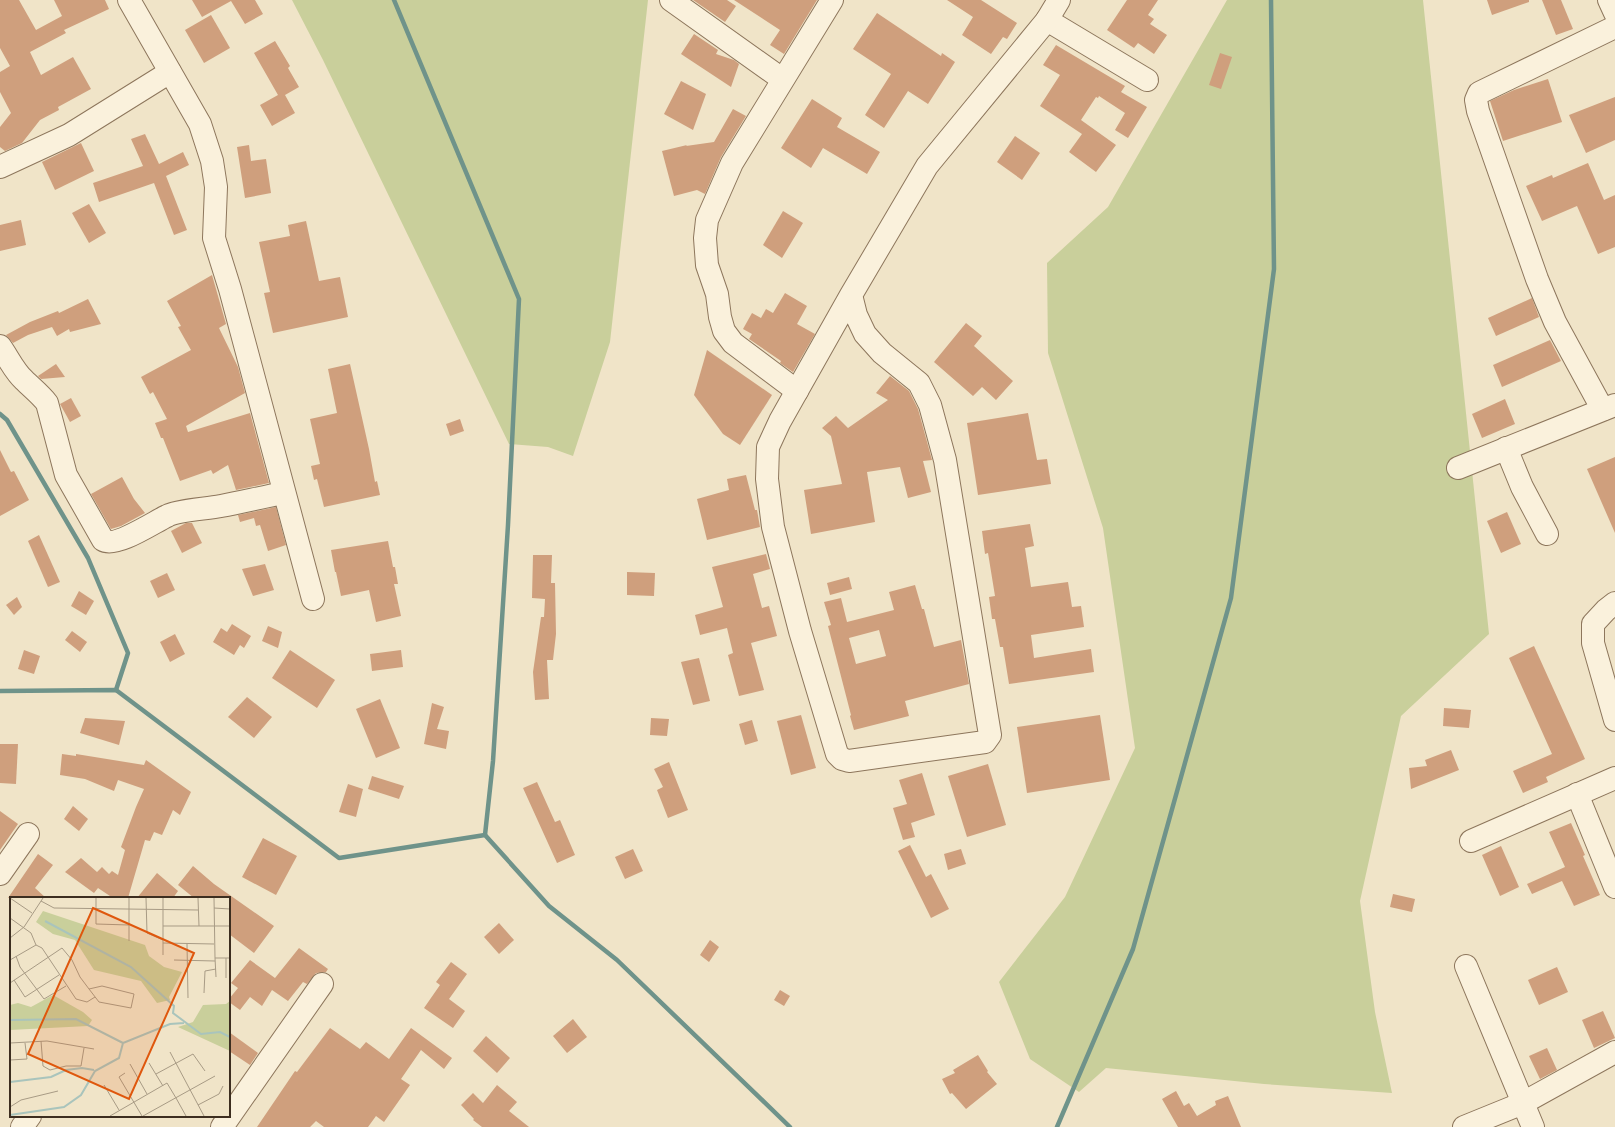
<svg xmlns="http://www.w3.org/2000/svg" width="1615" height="1127" font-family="'Playfair Display',serif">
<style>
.green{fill:#c9cf9b}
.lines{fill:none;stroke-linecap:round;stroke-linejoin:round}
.stream{stroke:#6f938a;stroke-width:4.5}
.building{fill:#cf9f7d;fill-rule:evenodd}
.minor-casing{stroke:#8d765c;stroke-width:24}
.minor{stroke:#faf1dc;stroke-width:22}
.inset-river{fill:none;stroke:#a9c4bc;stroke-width:2}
.inset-road{fill:none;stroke:#a89b85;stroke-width:1}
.view{fill:#df570d;fill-opacity:0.15;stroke:#df570d;stroke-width:2}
.inset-edge{fill:none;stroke:#3d2e20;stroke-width:2}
</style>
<rect width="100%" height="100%" fill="#f0e4c8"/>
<!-- green -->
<g class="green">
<path d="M 292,0 L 648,0 L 610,342 L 573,456 L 548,447 L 509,444 L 323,60 Z"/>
<path d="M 1227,0 L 1423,0 L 1489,634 L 1401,716 L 1360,901 L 1375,1012 L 1392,1093 L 1264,1084 L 1106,1068 L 1079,1092 L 1030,1059 L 999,982 L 1065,897 L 1135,748 L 1103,528 L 1048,353 L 1047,263 L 1108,207 Z"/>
</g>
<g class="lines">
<!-- stream -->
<g class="stream">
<path d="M 394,0 L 519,299 L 508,525 L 493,761 L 485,835"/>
<path d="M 0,414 L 7,420 L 88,558 L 128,653 L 116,690"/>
<path d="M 0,691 L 116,690 L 339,858 L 485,835 L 549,906 L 617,960 L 790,1127"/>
<path d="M 1057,1127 L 1133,949 L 1231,598 L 1274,269 L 1271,0"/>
</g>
</g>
<!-- building -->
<g class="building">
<path d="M 0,0 L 19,0 L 36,30 L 62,16 L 54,0 L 105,0 L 109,9 L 64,30 L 66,33 L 30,52 L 41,75 L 73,57 L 91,89 L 58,107 L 59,110 L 40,120 L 22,143 L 5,151 L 0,147 L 0,127 L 11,113 L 0,92 L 0,72 L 10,66 L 0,48 Z"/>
<path d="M 192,0 L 255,0 L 263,14 L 245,24 L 231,1 L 202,17 Z"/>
<path d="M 693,0 L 727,0 L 736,6 L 725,22 Z"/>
<path d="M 734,0 L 817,0 L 784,54 L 770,45 L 780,30 Z"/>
<path d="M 947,0 L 981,0 L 1017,23 L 1007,39 L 1003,37 L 991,54 L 962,35 L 973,17 Z"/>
<path d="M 1127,0 L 1158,0 L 1148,15 L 1154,19 L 1150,24 L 1167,35 L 1154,54 L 1138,43 L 1134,48 L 1107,30 Z"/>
<path d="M 1487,0 L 1529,0 L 1529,2 L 1492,15 Z"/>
<path d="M 1542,0 L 1561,0 L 1573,29 L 1556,35 Z"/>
<path d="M 877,13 L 941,56 L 942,53 L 955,62 L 928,104 L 908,91 L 884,128 L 865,115 L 891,74 L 853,49 Z"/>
<path d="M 211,15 L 230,48 L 204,63 L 185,30 Z"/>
<path d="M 694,34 L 718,50 L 716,54 L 734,60 L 739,64 L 731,87 L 681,54 Z"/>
<path d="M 275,41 L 290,66 L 288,68 L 299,87 L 285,95 L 295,113 L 272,126 L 260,105 L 278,95 L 254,53 Z"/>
<path d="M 1056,45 L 1125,86 L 1121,92 L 1147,107 L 1128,138 L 1115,130 L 1125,113 L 1099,96 L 1098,98 L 1096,97 L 1081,120 L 1116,145 L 1096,172 L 1069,152 L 1082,134 L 1040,106 L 1060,75 L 1043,65 Z"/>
<path d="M 1220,53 L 1232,57 L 1221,89 L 1209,85 Z"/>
<path d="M 1548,79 L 1562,122 L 1503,141 L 1490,101 L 1514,90 Z"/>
<path d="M 681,81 L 706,94 L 693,130 L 664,114 Z"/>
<path d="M 1615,97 L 1615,140 L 1586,153 L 1569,115 Z"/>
<path d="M 812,99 L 842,118 L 837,127 L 880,152 L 867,174 L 823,148 L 811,168 L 781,148 Z"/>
<path d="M 733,109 L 746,116 L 721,157 L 705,194 L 697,190 L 674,196 L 662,151 L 687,145 L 686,146 L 714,142 Z"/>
<path d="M 145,134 L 159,164 L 183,152 L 189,165 L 166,176 L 187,230 L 174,235 L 154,183 L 99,202 L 93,183 L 143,166 L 131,139 Z"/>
<path d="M 1015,136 L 1040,153 L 1022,180 L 997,162 Z"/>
<path d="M 81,143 L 94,171 L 55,190 L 42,162 Z"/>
<path d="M 249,145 L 251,161 L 266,159 L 271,193 L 245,198 L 237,147 Z"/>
<path d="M 1588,163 L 1604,200 L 1615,195 L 1615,247 L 1598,254 L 1577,206 L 1542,221 L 1526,186 L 1552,175 L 1553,178 Z"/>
<path d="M 89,204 L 106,233 L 89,243 L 72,213 Z"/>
<path d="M 783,211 L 803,223 L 782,258 L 763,245 Z"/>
<path d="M 21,220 L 26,245 L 0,251 L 0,225 Z"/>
<path d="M 306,221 L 319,281 L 340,277 L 348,317 L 273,333 L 264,293 L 270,292 L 259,242 L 290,236 L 288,225 Z"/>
<path d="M 212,275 L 226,324 L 219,328 L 238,367 L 245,393 L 186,426 L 188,432 L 250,413 L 269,483 L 236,490 L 228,465 L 213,474 L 211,470 L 180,481 L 163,438 L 161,438 L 155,423 L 167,419 L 153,392 L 150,394 L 141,377 L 191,350 L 178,327 L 181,326 L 167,301 Z"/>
<path d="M 785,293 L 807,306 L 797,324 L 815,334 L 793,372 L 780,363 L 781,361 L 749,339 L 752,334 L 743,329 L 752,313 L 761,318 L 766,309 L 773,313 Z"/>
<path d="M 1532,298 L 1539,317 L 1496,336 L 1488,318 Z"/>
<path d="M 88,299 L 101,324 L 70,332 L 69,329 L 57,336 L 52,327 L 28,335 L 13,343 L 6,335 L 30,322 L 58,311 L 59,313 Z"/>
<path d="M 966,323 L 982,336 L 974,346 L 1013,381 L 996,400 L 982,387 L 973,396 L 934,362 Z"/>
<path d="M 1550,340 L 1561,361 L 1502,387 L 1493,365 Z"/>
<path d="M 707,350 L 772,395 L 740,445 L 723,434 L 694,395 Z"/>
<path d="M 56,364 L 65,377 L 41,379 L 38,376 Z"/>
<path d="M 350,364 L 369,449 L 375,482 L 377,481 L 380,495 L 324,507 L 317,479 L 314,480 L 311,466 L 320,464 L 310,419 L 337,413 L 328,369 Z"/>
<path d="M 890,376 L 909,391 L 918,409 L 932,460 L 923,461 L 931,492 L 908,498 L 900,467 L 867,472 L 875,522 L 811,534 L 804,490 L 842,484 L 831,436 L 822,428 L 836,416 L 848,428 L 888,400 L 876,393 Z"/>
<path d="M 71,398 L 81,416 L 70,422 L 60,404 Z"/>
<path d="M 1505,399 L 1515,424 L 1482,438 L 1472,414 Z"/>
<path d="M 1028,413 L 1037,460 L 1047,459 L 1051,484 L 978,495 L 967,423 Z"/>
<path d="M 460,419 L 464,431 L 450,436 L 446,424 Z"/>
<path d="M 0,450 L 11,472 L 14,471 L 29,500 L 0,516 Z"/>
<path d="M 1615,457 L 1615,533 L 1587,469 Z"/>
<path d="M 746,475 L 755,510 L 757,510 L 760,527 L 707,540 L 697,499 L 729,490 L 727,479 Z"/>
<path d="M 122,477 L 134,499 L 145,513 L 121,526 L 111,529 L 91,494 Z"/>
<path d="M 276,507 L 286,545 L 268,551 L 260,525 L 256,526 L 254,518 L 240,522 L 238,515 Z"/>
<path d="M 1507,512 L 1521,544 L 1501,553 L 1487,521 Z"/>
<path d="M 186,523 L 192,523 L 202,543 L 182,553 L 171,531 Z"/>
<path d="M 1030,524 L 1034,546 L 1025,548 L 1031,587 L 1068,582 L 1072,607 L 1081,606 L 1084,627 L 1031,635 L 1034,658 L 1091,649 L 1094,672 L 1009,684 L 1003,647 L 1000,647 L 995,619 L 992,619 L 989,597 L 995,596 L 988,553 L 985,554 L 982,531 Z"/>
<path d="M 39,535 L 60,582 L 48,587 L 28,541 Z"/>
<path d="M 388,541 L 393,567 L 395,567 L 398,584 L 394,584 L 401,616 L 376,622 L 369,590 L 341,596 L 336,572 L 335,572 L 331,550 Z"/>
<path d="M 766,554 L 770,569 L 753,574 L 762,608 L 769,606 L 777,636 L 751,643 L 764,690 L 739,696 L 728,655 L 733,653 L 727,628 L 700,635 L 695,615 L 723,607 L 712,567 Z"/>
<path d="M 533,555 L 552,555 L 551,583 L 555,583 L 556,634 L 553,660 L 547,660 L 549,699 L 535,700 L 533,672 L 541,617 L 544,617 L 545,599 L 532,598 Z"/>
<path d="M 265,564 L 274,590 L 253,596 L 242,569 Z"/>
<path d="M 627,572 L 655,573 L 654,596 L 627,595 Z"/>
<path d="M 167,573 L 175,590 L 158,598 L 150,581 Z"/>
<path d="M 849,577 L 852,589 L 830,595 L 827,583 Z"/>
<path d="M 915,585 L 922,609 L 924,609 L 934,647 L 961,640 L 969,684 L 905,701 L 909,716 L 854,730 L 850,716 L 851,715 L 828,626 L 831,625 L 824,602 L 841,598 L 847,622 L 894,610 L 889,592 ZM 879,630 L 886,656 L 856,664 L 849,638 Z"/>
<path d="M 79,591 L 94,601 L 86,615 L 71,606 Z"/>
<path d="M 17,597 L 22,607 L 14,615 L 6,605 Z"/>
<path d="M 232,624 L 251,636 L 244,648 L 240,645 L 234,655 L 213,642 L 221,628 L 227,632 Z"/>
<path d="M 268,626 L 282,632 L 278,648 L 262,641 Z"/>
<path d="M 72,631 L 87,642 L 80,652 L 65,640 Z"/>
<path d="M 175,634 L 185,654 L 170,662 L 160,642 Z"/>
<path d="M 1534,646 L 1585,759 L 1546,777 L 1548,782 L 1523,793 L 1513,771 L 1552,754 L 1509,658 Z"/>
<path d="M 24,650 L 40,656 L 34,674 L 18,669 Z"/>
<path d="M 290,650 L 335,680 L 317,708 L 272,678 Z"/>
<path d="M 401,650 L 403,667 L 372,671 L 370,654 Z"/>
<path d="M 699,658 L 710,701 L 693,705 L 681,662 Z"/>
<path d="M 247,697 L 272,717 L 254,738 L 228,717 Z"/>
<path d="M 380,699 L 400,748 L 376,758 L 356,709 Z"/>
<path d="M 432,703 L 444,707 L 437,729 L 449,731 L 446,749 L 424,744 Z"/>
<path d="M 1444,708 L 1471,710 L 1469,728 L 1443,726 Z"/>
<path d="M 801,715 L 816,768 L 791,775 L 777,721 Z"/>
<path d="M 1100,715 L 1110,780 L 1027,793 L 1017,727 Z"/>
<path d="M 85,718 L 125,721 L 119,745 L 80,733 Z"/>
<path d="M 651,718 L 669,719 L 667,736 L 650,735 Z"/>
<path d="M 752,720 L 758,741 L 745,745 L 739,724 Z"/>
<path d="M 0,744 L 18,744 L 16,784 L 0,783 Z"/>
<path d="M 1451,750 L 1459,770 L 1411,789 L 1409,768 L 1427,766 L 1425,760 Z"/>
<path d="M 62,754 L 76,756 L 76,754 L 144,765 L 146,760 L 191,792 L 180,815 L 173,810 L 162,835 L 154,832 L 150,841 L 145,840 L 128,898 L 113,898 L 98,888 L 94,893 L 65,872 L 81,858 L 97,872 L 102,867 L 109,874 L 112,871 L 118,875 L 125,850 L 121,847 L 136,807 L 144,789 L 118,780 L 114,791 L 85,779 L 60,775 Z"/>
<path d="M 669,762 L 688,810 L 668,818 L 657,790 L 663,787 L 654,769 Z"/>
<path d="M 988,764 L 1006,825 L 967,837 L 948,776 Z"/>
<path d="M 922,773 L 935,815 L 911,823 L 915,837 L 903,840 L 893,808 L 907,804 L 899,780 Z"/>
<path d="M 372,776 L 404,786 L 399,799 L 368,789 Z"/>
<path d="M 537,782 L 555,822 L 560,820 L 575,855 L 557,863 L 523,788 Z"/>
<path d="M 348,784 L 363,789 L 356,817 L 339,812 Z"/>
<path d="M 73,806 L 88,819 L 79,831 L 64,819 Z"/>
<path d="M 0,811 L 18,824 L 0,850 Z"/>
<path d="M 1571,823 L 1585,855 L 1583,856 L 1600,895 L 1574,906 L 1562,881 L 1532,894 L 1527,884 L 1565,867 L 1549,832 Z"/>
<path d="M 263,838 L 297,856 L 276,895 L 242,877 Z"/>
<path d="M 910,845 L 926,877 L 931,874 L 949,909 L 931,918 L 898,851 Z"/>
<path d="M 1501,846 L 1519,887 L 1500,896 L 1482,855 Z"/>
<path d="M 633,849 L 643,871 L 625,879 L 615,857 Z"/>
<path d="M 961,849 L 966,864 L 948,870 L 944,854 Z"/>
<path d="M 38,854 L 53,865 L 35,888 L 46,898 L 8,898 Z"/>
<path d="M 193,866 L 214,884 L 274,926 L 254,953 L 229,934 L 229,898 L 194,898 L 178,885 Z"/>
<path d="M 157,873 L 178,891 L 173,898 L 137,898 Z"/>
<path d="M 1393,894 L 1415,899 L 1412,912 L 1390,907 Z"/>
<path d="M 499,923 L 514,940 L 499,954 L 484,937 Z"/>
<path d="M 710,940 L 719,947 L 709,962 L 700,955 Z"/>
<path d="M 299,948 L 328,969 L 326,972 L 316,973 L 307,984 L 303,982 L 288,1001 L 272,990 L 262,1006 L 250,997 L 240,1010 L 229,1002 L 229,999 L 238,988 L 231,983 L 250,960 L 275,978 Z"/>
<path d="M 451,962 L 467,974 L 449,999 L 465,1011 L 453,1028 L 424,1008 L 440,985 L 436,982 Z"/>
<path d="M 1557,967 L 1568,992 L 1539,1005 L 1528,980 Z"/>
<path d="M 780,990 L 790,996 L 784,1006 L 774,1000 Z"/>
<path d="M 1603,1011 L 1615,1038 L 1594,1048 L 1582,1020 Z"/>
<path d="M 573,1019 L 587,1037 L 567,1053 L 553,1036 Z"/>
<path d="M 330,1028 L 360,1049 L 366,1042 L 389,1059 L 411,1028 L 452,1058 L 444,1069 L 421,1050 L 401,1079 L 410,1085 L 384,1122 L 376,1116 L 368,1127 L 324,1127 L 316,1121 L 310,1127 L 257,1127 L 295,1071 L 297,1072 Z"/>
<path d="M 229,1032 L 258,1053 L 250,1065 L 229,1051 Z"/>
<path d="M 486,1036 L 510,1058 L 497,1073 L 473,1051 Z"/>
<path d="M 1547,1048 L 1557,1070 L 1540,1079 L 1529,1056 Z"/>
<path d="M 978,1055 L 988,1071 L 987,1072 L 997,1084 L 966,1109 L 952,1093 L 950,1094 L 942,1079 L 955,1073 L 953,1070 Z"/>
<path d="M 497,1085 L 517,1102 L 509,1111 L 529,1127 L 482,1127 L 473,1120 L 474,1119 L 461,1105 L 473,1093 L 483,1103 Z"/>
<path d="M 1176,1091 L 1184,1106 L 1189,1103 L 1197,1116 L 1216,1105 L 1215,1101 L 1228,1096 L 1241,1127 L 1178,1127 L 1162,1099 Z"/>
</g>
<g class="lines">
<defs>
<g id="minor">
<path d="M 129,0 L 200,124 L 212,161 L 216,187 L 214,238 L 230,289 L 313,599"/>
<path d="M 671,0 L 782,79"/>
<path d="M 1609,0 L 1615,13"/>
<path d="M 1047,20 L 1147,80"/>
<path d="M 0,167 L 69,135 L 170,72"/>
<path d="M 851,295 L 856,315 L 865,334 L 882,353 L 919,383 L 930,405 L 945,460 L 990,735 L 985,742 L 849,761 L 842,759 L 837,754 L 800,631 L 773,527 L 767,479 L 768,447 L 780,421 L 851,295 L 927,166 L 1047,20 L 1059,0"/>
<path d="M 0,346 C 8,357 14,371 24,380 C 32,388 40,394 47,403 L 66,475 L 103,540 C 116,548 154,522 167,516 C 178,510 207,509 221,506 C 242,502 263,497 284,493"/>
<path d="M 797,391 L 733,343 L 724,331 L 720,317 L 717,294 L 707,265 L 705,238 L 707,220 L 732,163 L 832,0"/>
<path d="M 1604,409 L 1598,401 L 1555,322 L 1537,279 L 1478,111 L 1476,100 L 1479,93 L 1615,27"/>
<path d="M 1506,448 L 1522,487 L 1547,534"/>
<path d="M 1458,468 L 1615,405"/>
<path d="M 1615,603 L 1606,610 L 1593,624 L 1593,643 L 1615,720"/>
<path d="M 1577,794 L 1615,887"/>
<path d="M 1471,841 L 1615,778"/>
<path d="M 0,874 L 28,834"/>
<path d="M 1466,966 L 1533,1127"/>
<path d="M 22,1127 L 30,1116"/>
<path d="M 222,1127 L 322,984"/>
<path d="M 1464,1127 L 1523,1103 L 1615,1052"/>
</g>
</defs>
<!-- minor casing -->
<use href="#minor" class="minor-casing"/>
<!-- minor -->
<use href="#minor" class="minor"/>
</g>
<!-- overview -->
<g transform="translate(10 897)">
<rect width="220" height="220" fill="#f0e4c8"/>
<path d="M 33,14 L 135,48 L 139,59 L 154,70 L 172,75 L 159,100 L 160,103 L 147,106 L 131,84 L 84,73 L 65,43 L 43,37 L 26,25 ZM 43,98 L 73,115 L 82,123 L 78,129 L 0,133 L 0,108 L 8,106 L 21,110 ZM 220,104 L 220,154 L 168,130 L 183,125 L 193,108 L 216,107 Z" fill="#c9cf9b"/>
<path class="inset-river" d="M 35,24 L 121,70 L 164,109 L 163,116 L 191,137 L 210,135 L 220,140M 0,123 L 66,122 L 113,146M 0,185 L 41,180 L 56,173 L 72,171 L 84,173M 0,218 L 54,210 L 71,198 L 85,174 L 109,161 L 113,146 L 160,127 L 174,126"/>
<path class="inset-road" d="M 0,1 L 22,16M 86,1 L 86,27 L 119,28M 136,1 L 137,36 L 153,43M 188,1 L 189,29M 204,1 L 205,61M 31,4 L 44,11 L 188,13M 204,11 L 220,12M 0,21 L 21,36 L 26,48 L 0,63M 153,29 L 220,29M 0,41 L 14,30 L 33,1M 119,44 L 119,1M 153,46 L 204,47M 177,47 L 178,101M 26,48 L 32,51 L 66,102 L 77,105 L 85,100M 153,58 L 153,1M 6,59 L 10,70 L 34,102 L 56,89M 164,63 L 205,64M 206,80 L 205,61 L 220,61M 216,81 L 216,61M 4,83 L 15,100 L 49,78M 0,86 L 52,51 L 62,63 L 70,80 L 79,92 L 89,105 L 121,111 L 124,97 L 92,89 L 79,92M 194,96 L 195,74 L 206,72M 31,144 L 33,169 L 40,173 L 56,169 L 71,169 L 74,151M 0,146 L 37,144 L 84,152M 160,155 L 194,219M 0,163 L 17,162 L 15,146M 139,166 L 153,189M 120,167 L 137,197M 115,176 L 109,180 L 132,219M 146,177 L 183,157 L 195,174M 94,188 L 109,213M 166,201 L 176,219M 188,208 L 209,197 L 213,189M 0,210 L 11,203 L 48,194M 100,219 L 157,186 L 166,201M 133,219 L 205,179"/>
<path class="view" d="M 83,11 L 184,56 L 119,202 L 18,157 Z"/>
<rect width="220" height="220" class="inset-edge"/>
</g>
</svg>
